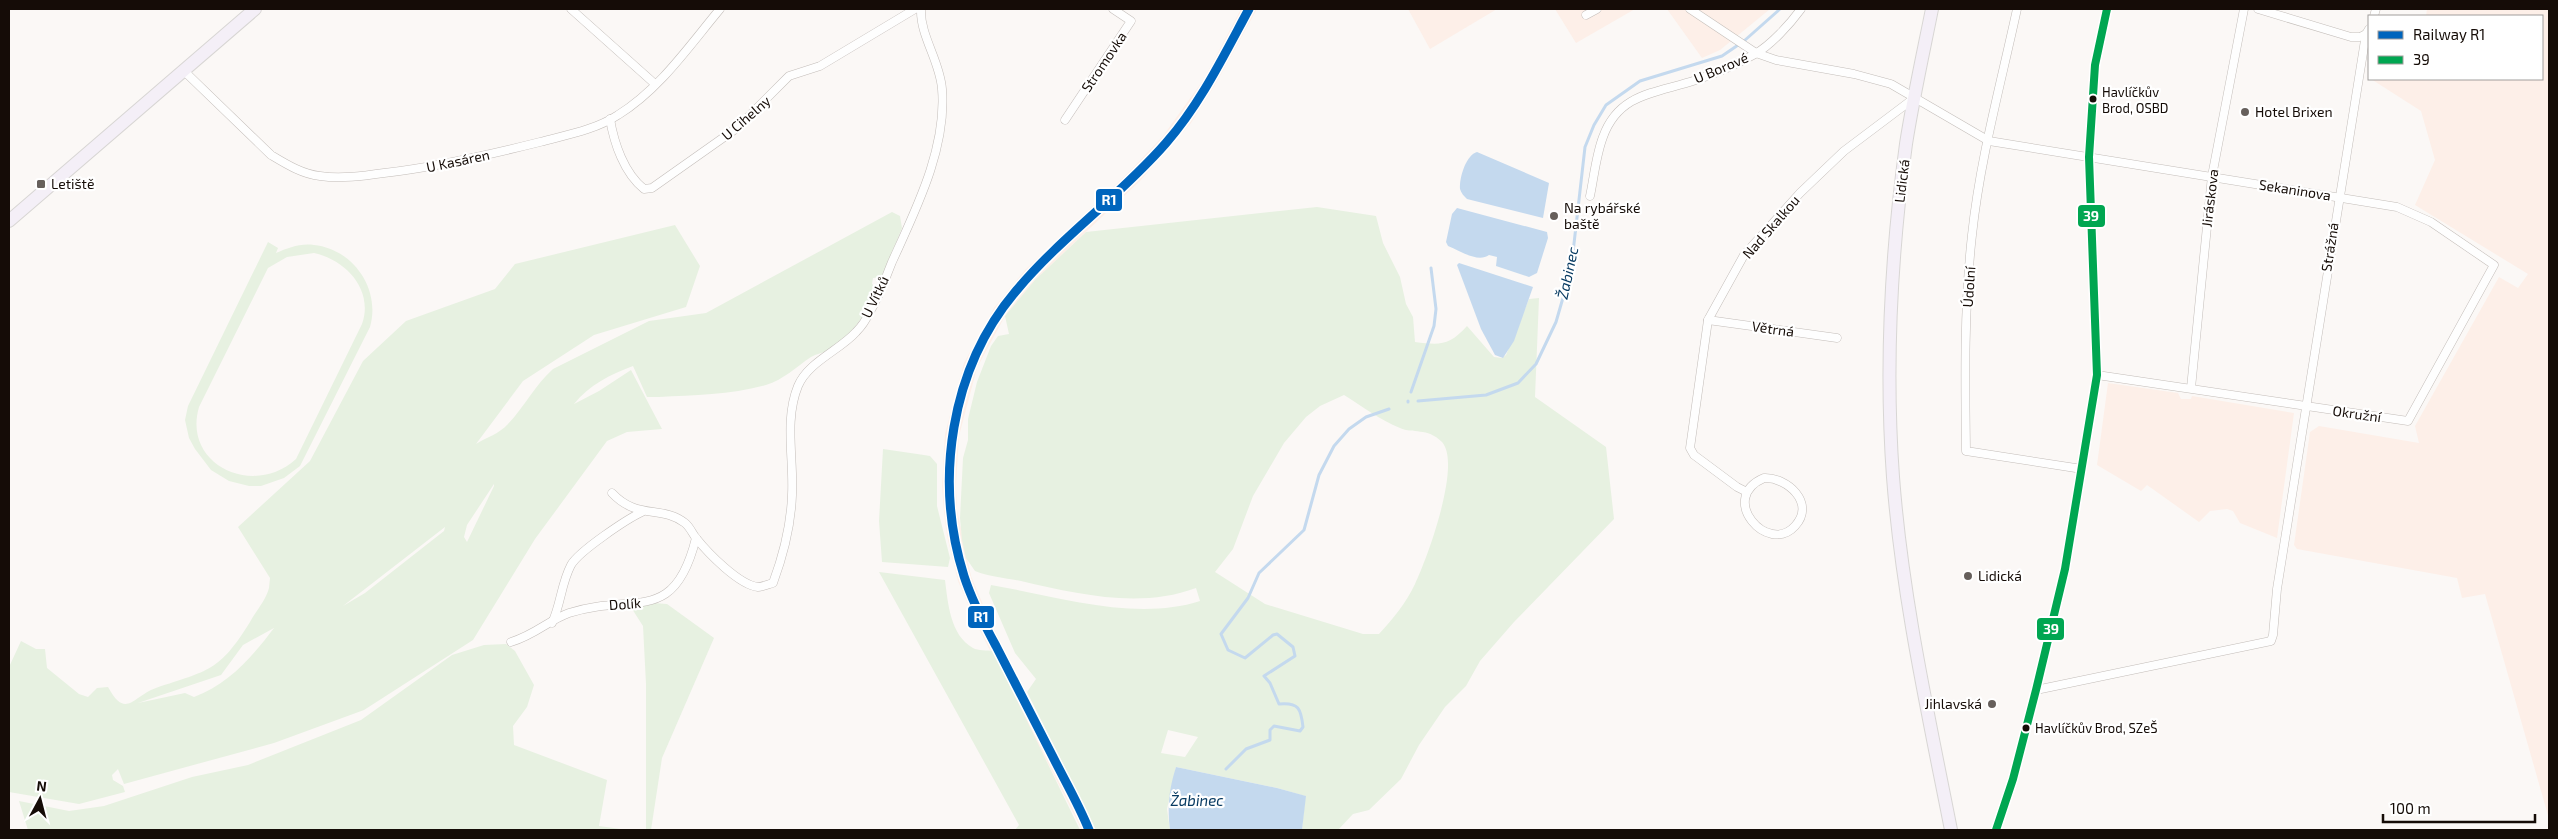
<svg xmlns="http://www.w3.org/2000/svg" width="2558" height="839" font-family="'Exo 2',sans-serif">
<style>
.built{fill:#fdefe8}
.green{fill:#e7f1e1;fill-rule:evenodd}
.water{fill:#c4d9ee}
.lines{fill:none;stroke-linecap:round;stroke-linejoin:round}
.stream{stroke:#c4d9ee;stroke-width:3}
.minor-casing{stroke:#c3bdb9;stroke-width:9}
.primary-casing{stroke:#d8d6d4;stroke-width:14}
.minor{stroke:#fefefe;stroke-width:8}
.primary{stroke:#f4eff7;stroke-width:12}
.bus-1-casing{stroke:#fff;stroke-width:11}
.bus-1{stroke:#00a651;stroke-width:8}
.rail-1-casing{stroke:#fff;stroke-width:12}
.rail-1{stroke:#0065bd;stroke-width:9}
.bus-dot{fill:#150c07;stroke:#fff;stroke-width:2}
.poi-dot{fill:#665f5b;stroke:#fff;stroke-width:2}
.labels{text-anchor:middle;stroke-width:4.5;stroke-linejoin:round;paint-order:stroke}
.bus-label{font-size:13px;fill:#150c07;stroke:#fff;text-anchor:start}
.street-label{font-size:14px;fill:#150c07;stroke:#fff}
.poi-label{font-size:14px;fill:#150c07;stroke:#fff;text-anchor:start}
.water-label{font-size:15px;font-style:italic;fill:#083b62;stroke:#fff}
.line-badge{stroke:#fff;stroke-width:2}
.badge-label{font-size:14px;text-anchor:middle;font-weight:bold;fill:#fff}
</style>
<rect width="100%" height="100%" fill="#fbf8f6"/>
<!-- built -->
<g class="built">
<path d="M 1241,9 L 1257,9 L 1215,85 L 1191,123 L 1140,181 L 1035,280 L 1005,316 L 977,368 L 959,436 L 956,486 L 957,510 L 971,576 L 989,619 L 1096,830 L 1082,830 L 977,625 L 958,581 L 947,536 L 944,512 L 942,486 L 945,434 L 964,363 L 994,308 L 1025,270 L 1130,171 L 1163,136 L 1204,79 Z"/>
<path d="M 1408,9 L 1497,9 L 1430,49 Z"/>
<path d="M 1555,9 L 1635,9 L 1576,43 Z"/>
<path d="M 1667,9 L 1770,9 L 1720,50 L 1702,58 Z"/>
<path d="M 2427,9 L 2549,9 L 2549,819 L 2485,594 L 2462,598 L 2457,578 L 2297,549 L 2294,545 L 2310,432 L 2319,426 L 2419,443 L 2415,426 L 2499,277 L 2518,288 L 2528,274 L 2415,205 L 2435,160 L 2421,111 L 2371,79 L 2542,79 L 2542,16 L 2426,16 Z"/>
<path d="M 2108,383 L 2178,393 L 2181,399 L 2191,399 L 2192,396 L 2294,413 L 2277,538 L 2240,523 L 2233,511 L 2227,509 L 2210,511 L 2199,522 L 2147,485 L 2141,491 L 2097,465 Z"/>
</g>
<!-- green -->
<g class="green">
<path d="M 1317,207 L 1376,216 L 1383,243 L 1400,277 L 1406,304 L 1413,317 L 1415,342 C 1440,345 1449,346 1467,326 L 1494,357 L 1502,358 L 1506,355 L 1529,299 L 1539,298 L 1535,397 L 1606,447 L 1614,519 L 1514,622 L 1480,661 L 1466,686 L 1445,707 L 1419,745 L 1401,779 L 1369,810 L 1353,814 L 1338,830 L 1302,830 L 1305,796 L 1277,788 L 1176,767 L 1167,809 L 1170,830 L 1096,830 L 1027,692 L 1036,679 L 1015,653 L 989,593 L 991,585 C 1056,596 1135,622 1200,601 L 1196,588 C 1140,609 1077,594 1021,581 C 1006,578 990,577 975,571 L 966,558 L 962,540 L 960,518 L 963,458 L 968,440 L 968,419 L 977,382 L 991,346 L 998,336 L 1009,334 L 1005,316 L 1035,280 L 1086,232 ZM 1344,395 C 1362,406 1380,420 1400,428 C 1413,434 1427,427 1442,442 C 1462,464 1427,559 1415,584 C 1406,603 1393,619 1379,634 L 1363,634 L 1265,604 L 1215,572 L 1233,549 L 1253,496 L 1284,443 L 1306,417 L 1320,406 ZM 1168,730 L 1198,737 L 1185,757 L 1161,753 Z"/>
<path d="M 892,212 L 900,216 L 902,228 L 882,277 L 873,278 L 872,284 L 877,288 C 865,314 854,335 829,350 C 823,353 816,354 811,357 C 796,367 783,380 766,385 C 732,395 694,395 659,397 L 647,397 L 633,366 C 611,374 589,385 574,404 L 599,391 L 631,370 L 662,429 L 627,432 L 607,441 L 535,539 L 473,640 L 364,710 L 274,743 L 124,784 L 118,769 L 112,775 L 113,780 L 123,786 L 125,792 L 79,804 L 9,792 L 9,667 L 21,641 L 36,649 L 45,649 L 47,668 L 79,694 L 88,697 L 97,688 L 108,687 C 126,720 133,696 156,688 C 209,670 219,672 250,622 C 256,611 266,600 269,588 L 270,578 L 238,527 L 310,461 L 363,361 L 406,321 L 495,289 L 515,264 L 675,225 L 700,266 L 686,307 L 594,335 L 523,381 L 476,444 C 487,437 499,434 508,424 C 525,406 535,385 553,369 L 649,321 L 706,313 ZM 494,484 L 494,486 L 467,542 L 464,537 L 467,525 ZM 445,527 L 444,531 L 365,593 L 343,606 ZM 274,628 C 252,657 229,684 194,697 L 185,693 L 138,703 L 221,675 L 243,645 Z"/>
<path d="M 268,242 L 278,248 L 276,253 C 288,248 300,243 314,245 C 353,249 381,289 370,327 L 300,466 L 284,478 L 261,486 L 249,486 L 229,481 L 211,470 L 195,449 L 189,438 L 185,420 L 188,406 ZM 314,253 C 346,260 374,290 362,324 L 296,459 C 254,498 182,465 199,407 L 268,268 L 287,257 Z"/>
<path d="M 883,449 L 924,455 L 930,456 L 937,464 L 937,506 L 950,558 L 948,567 L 882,562 L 879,521 Z"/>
<path d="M 879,572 L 945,580 C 948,603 950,635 973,648 C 978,651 987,650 993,651 L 1080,830 L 1015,830 L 1019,825 Z"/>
<path d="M 627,601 L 667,604 L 714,638 L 662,758 L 651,830 L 646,830 L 646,684 L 643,626 Z"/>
<path d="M 506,644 L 515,651 L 534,685 L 527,707 L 513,726 L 514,745 L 607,780 L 599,826 L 628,830 L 28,830 L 19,801 L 69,811 L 104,806 L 192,777 L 248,765 L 361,720 L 452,655 L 484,645 Z"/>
</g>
<!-- water -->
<g class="water">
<path d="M 1477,152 L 1549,183 L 1543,218 L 1467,199 C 1464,196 1461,193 1460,189 C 1459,178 1466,155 1477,152 Z"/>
<path d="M 1457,208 L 1547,232 L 1548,238 L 1537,273 L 1529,277 L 1496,266 L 1497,257 L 1489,255 C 1478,263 1460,251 1448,246 L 1446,242 L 1452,214 Z"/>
<path d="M 1459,263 L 1533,287 L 1514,341 L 1503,358 L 1495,355 L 1481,329 L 1457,265 Z"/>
<path d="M 1176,767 L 1277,788 L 1306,796 L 1302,830 L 1170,830 C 1167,807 1169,789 1176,767 Z"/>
</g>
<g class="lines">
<!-- stream -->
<g class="stream">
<path d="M 1411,392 L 1434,326 L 1436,309 L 1431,268"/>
<path d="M 1418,401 L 1486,395 L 1518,383 L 1536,364 L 1556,322 L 1571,270 L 1585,147 L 1594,125 L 1606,105 L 1640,81 L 1722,56 L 1744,41 L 1780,9"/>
<path d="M 1408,402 L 1408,401"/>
<path d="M 1226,769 L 1246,749 L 1270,740 L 1270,730 L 1274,726 L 1300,731 L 1303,727 C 1301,709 1299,702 1279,704 L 1270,683 L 1264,676 L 1295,656 L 1293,647 L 1277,634 L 1273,635 L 1245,658 L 1228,650 L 1221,634 L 1248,598 L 1259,573 L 1304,530 L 1319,475 L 1334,446 L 1349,429 L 1366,417 L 1389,409"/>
</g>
<defs>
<g id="minor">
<path d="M 571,9 L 655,84"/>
<path d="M 1690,9 L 1756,53 L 1776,60 L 1854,74 L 1891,84 L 1989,141 L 2397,207 L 2431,222 L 2494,265 L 2408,421 L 2097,375"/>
<path d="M 2017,9 C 2001,83 1980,159 1972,235 C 1964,307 1965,379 1966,451 L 2082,469"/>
<path d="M 2258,9 L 2351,37 L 2360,37 L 2366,34"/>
<path d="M 1586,15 L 1597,9"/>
<path d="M 2374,16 L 2376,9"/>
<path d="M 183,70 L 271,155 C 286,164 302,174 320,176 C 340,179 363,176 384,173 C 436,167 488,155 540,142 C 566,135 595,130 618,115 C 660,89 689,46 720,9"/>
<path d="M 610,119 C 614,143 624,173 644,189 L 652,188 L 737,128 L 789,76 L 820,66 L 915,9"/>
<path d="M 1065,120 L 1131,21 L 1113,9"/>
<path d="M 1590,196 C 1594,177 1596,155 1603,137 C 1619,92 1658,93 1696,80 C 1715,74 1737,64 1755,54 C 1771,45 1790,24 1801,9"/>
<path d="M 1708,320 L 1837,338"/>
<path d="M 2191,388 L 2212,176 L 2244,9"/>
<path d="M 1764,478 C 1787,477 1816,503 1795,526 C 1768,556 1717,498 1764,478 Z"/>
<path d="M 1747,492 L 1737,487 L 1694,455 L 1690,448 L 1708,320 L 1744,255 L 1800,193 L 1844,151 L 1913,99"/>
<path d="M 612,493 C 637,520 662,505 685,523 C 690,527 692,533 696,538 C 708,553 739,585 758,587 C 762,587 769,584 773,583 C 783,556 791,524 792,495 C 794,459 784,420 798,386 C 808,362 840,350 856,332 C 861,327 866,320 869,313 C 879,298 885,279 892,262 C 916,209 947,148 942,89 C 940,61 920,36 921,9"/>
<path d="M 552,623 C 561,604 561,584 571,565 C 579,551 627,519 642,512"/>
<path d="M 511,642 C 535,635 549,620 569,613 C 633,592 674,627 696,538"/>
<path d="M 2036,690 L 2271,641 L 2273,635 L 2277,589 L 2366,34 L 2369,29"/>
<path d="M 1996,830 L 2013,779 L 2036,690 L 2065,569 L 2097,375 L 2089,157 L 2095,65 L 2107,9"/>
</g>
<g id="primary">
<path d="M 1932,9 C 1923,54 1913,99 1906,144 C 1891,254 1885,366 1893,477 C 1902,596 1928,713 1951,830"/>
<path d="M 9,221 L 255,9"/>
</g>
</defs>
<!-- minor casing -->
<use href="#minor" class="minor-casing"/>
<!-- primary casing -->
<use href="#primary" class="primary-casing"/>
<!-- minor -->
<use href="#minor" class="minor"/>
<!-- primary -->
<use href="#primary" class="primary"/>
<defs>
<path id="bus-1" d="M 1996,830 L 2013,779 L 2036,690 L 2065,569 L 2097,375 L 2089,157 L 2095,65 L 2107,9"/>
</defs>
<!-- bus-1 casing -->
<use href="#bus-1" class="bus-1-casing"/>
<!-- bus-1 -->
<use href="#bus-1" class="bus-1"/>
<defs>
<path id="rail-1" d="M 1089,830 C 1079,805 1065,781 1053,757 C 1034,720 1015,683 996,646 C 984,624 972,601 964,576 C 934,481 950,369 1016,291 C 1061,237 1120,196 1166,143 C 1201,103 1224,55 1249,9"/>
</defs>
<!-- rail-1 casing -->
<use href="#rail-1" class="rail-1-casing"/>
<!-- rail-1 -->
<use href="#rail-1" class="rail-1"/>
</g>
<!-- markers -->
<g class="bus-dot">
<circle cx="2093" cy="99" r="4.5"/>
<circle cx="2026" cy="728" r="4.5"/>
</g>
<g class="poi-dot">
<circle cx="2245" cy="112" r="5"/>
<rect x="36" y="179" width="10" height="10" rx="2.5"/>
<circle cx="1554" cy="216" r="5"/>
<circle cx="1968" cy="576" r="5"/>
<circle cx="1992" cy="704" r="5"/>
</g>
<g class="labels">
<!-- bus labels -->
<g class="bus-label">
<text x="2102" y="97">Havlíčkův<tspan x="2102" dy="16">Brod, OSBD</tspan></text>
<text x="2035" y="733">Havlíčkův Brod, SZeŠ</text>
</g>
<!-- street labels -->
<g class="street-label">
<text transform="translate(1104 62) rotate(-56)" y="5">Stromovka</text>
<text transform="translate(1721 68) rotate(-23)" y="5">U Borové</text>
<text transform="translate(746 118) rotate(-41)" y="5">U Cihelny</text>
<text transform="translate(458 161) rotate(-12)" y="5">U Kasáren</text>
<text transform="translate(1902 181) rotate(-83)" y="5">Lidická</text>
<text transform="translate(2295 190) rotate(9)" y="5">Sekaninova</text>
<text transform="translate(2210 198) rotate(-83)" y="5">Jiráskova</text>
<text transform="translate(1771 227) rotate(-49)" y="5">Nad Skalkou</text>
<text transform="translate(2330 247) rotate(-81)" y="5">Strážná</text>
<text transform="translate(1969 287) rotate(-86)" y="5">Údolní</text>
<text transform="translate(875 297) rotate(-64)" y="5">U Vítků</text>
<text transform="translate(1773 329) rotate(8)" y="5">Větrná</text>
<text transform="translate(2357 414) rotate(8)" y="5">Okružní</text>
<text transform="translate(625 604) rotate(-4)" y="5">Dolík</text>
</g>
<!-- poi labels -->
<g class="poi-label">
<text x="2255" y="117">Hotel Brixen</text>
<text x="51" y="189">Letiště</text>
<text x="1564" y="213">Na rybářské<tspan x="1564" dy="16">baště</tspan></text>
<text x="1978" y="581">Lidická</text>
<text x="1982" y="709" text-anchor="end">Jihlavská</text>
</g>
<!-- water labels -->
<g class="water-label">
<text transform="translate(1568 273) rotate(-78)" y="5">Žabinec</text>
<text x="1197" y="806">Žabinec</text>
</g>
</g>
<g class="line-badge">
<rect x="1095" y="188" width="28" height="24" rx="5" fill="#0065bd"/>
<rect x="2077" y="204" width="29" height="24" rx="5" fill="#00a651"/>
<rect x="967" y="605" width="28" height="24" rx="5" fill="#0065bd"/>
<rect x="2036" y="617" width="29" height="24" rx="5" fill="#00a651"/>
</g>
<g class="badge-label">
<text x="1109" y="205">R1</text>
<text x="2091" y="221">39</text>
<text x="981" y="622">R1</text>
<text x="2051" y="634">39</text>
</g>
<!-- border -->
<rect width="2558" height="839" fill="none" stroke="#150c07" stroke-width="20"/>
<!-- legend -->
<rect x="2368" y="15" width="175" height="65" fill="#ffffff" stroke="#a19e9c"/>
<rect x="2378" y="31" width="25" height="8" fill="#0065bd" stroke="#a19e9c"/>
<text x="2413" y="40" font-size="15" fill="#150c07">Railway R1</text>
<rect x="2378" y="56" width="25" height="8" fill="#00a651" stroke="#a19e9c"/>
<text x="2413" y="65" font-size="15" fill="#150c07">39</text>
<!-- north arrow -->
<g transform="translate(40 799) rotate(7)" stroke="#ffffff" stroke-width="4" paint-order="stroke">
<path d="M0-4L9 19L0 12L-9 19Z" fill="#150c07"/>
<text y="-8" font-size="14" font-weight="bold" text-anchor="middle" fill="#150c07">N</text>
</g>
<!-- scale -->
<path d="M2383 814v8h152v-8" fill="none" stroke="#150c07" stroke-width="2.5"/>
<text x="2390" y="814" font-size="15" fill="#150c07" stroke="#ffffff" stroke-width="4" paint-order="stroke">100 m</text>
</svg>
